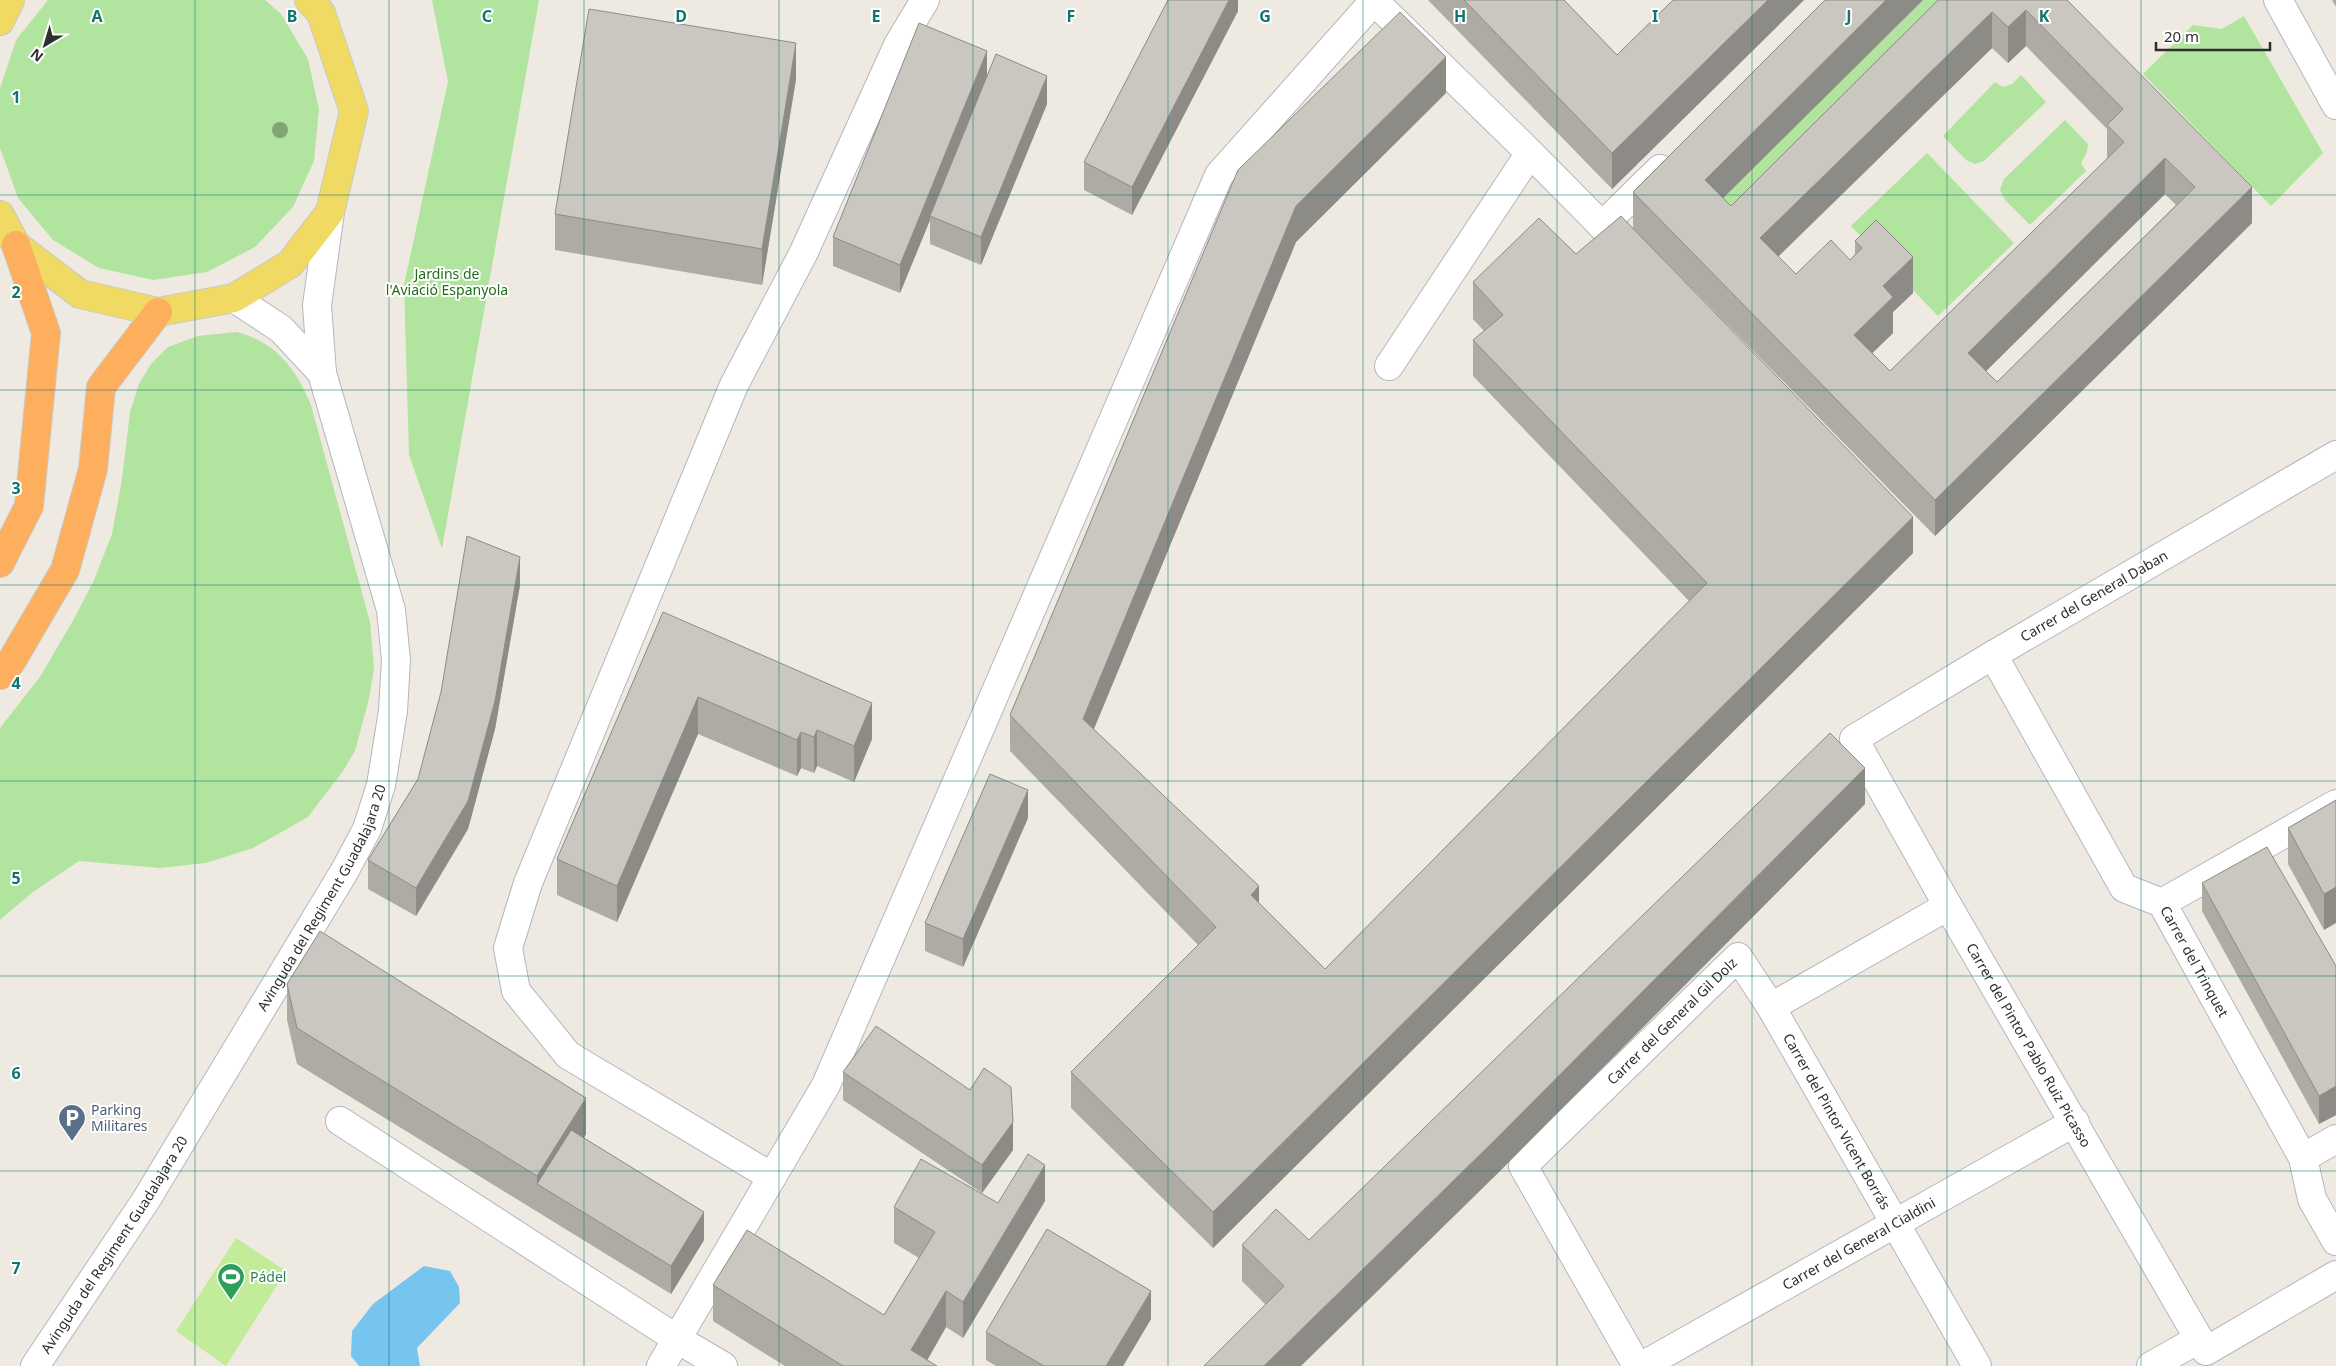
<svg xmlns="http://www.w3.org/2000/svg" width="2336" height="1366" font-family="'Noto Sans',sans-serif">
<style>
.green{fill:#b1e49e}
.pitch{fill:#c2eb9a}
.water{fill:#76c5ee}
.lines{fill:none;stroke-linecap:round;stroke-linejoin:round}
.minor-casing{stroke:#b4b5c0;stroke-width:30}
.major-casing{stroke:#c9c9c9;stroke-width:30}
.highway-casing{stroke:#c9c9c9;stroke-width:30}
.minor{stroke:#fff;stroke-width:28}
.major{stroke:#f0da64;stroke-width:28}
.highway{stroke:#fdaf5d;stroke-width:28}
.tree{fill:#80a575}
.wall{fill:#aeaba5;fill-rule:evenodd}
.shaded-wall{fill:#8d8b86}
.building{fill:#cac7c0;stroke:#8d8b86;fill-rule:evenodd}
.grid{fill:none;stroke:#0f766e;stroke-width:1;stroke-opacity:0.55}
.labels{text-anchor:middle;stroke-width:4;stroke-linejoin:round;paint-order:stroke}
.park-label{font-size:14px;fill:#266c1c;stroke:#fff}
.street-label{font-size:14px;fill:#2e2e2e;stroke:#fff}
.service-label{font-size:14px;fill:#4e5e75;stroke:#fff;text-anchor:start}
.leisure-label{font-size:14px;fill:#27864d;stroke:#fff;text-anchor:start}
.grid-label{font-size:16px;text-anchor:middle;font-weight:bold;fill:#0f766e;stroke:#fff;stroke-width:4;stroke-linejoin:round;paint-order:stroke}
</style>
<rect width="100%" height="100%" fill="#efeae1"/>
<!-- green -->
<g class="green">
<path d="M 48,0 L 265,0 L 281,14 L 308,59 L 319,109 L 314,161 L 293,207 L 255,247 L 207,272 L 153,280 L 99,268 L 53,240 L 18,198 L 0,148 L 0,88 L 16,40 Z"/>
<path d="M 432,0 L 539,0 L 442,549 L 409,455 L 404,285 L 448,81 Z"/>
<path d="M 1923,0 L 1974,0 L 1731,242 L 1705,216 Z"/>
<path d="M 2244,16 L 2323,153 L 2271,206 L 2143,74 L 2193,25 L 2222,29 Z"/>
<path d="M 2021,75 L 2046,102 L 1984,161 L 1975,164 L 1966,160 L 1943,136 L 1995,82 L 2003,87 L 2012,84 Z"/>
<path d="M 2065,120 L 2088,144 L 2087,152 L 2081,163 L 2086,171 L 2030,225 L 2005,200 L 2000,190 L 2004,179 Z"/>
<path d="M 1927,153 L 2014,243 L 1938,316 L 1851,226 Z"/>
<path d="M 237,332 C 277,343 296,369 311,405 L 370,622 L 374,668 L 369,699 L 355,751 L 343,771 L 308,817 L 253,848 L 206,863 L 160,868 L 79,861 L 33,892 L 0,920 L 0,728 L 40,677 L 75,617 L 94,580 L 112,534 L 122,479 L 130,412 L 139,384 L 151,364 L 168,347 L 198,336 Z"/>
</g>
<!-- pitch -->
<path class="pitch" d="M 236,1238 L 286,1271 L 226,1366 L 176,1331 Z"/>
<!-- water -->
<path class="water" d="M 424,1266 L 450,1271 L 459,1287 L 460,1303 L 417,1348 L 420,1366 L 359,1366 L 351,1356 L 352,1331 L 373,1304 Z"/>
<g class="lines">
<defs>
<g id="minor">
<path d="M 1373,0 L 1530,153 L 1389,366"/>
<path d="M 2278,0 L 2336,105"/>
<path d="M 1530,153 L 1632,256"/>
<path d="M 1602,226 L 1660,169"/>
<path d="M 234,298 L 281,329 L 322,373"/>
<path id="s1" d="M 2336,455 L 1993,655 L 1854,739 L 1948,906 L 2206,1351 L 2336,1275"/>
<path id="s2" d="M 1993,655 L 2124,888 L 2162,903 L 2303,1158 L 2312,1199 L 2336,1241"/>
<path d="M 2162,903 L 2336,804"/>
<path id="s3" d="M 1771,1007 L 1977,1366"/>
<path d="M 340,1121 L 677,1339 L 723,1366"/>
<path d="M 2303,1158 L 2336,1139"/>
<path d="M 772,1177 L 568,1055 L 516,991 L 508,948 L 528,883 L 734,385 L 803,254 L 898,45 L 925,0"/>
<path id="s4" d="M 35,1366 L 146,1200 L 344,872 L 367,829 L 381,785 L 393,711 L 396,660 L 391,610 L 322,373 L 317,305 L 330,212"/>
<path d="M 661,1366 L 826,1085 L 1219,175 L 1374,1"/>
<path id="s5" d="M 1637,1366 L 1523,1166 L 1738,957 L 1771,1007 L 1948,906"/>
<path id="s6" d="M 1642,1366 L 2075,1122"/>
<path d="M 2151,1366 L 2199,1339"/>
</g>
<g id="major">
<path d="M 0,21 L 10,0"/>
<path d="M 0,215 L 16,245 L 80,294 L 158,312 L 234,298 L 290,264 L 330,212 L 354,111 L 321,13 L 309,0"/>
</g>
<g id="highway">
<path d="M 0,563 L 29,506 L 46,333 L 16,245"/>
<path d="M 0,675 L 11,662 L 65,570 L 93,469 L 101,387 L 158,312"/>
</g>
</defs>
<!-- minor casing -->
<use href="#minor" class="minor-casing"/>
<!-- major casing -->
<use href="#major" class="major-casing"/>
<!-- highway casing -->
<use href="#highway" class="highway-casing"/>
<!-- minor -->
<use href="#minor" class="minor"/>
<!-- major -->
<use href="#major" class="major"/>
<!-- highway -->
<use href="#highway" class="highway"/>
</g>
<!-- trees -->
<circle class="tree" cx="280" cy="130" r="8"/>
<!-- wall -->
<g class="wall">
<path d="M 1238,0 L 1238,11 L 1132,215 L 1084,190 L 1084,162 Z"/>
<path d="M 1428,0 L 1564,0 L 1617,55 L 1673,0 L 1804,0 L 1612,189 Z"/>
<path d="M 1825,0 L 1923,0 L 1723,198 L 1731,206 L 1938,0 L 2067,0 L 2252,223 L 1935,536 L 1663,259 L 1913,553 L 1213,1248 L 1071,1108 L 1071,1072 L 1198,945 L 1010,751 L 1010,715 L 1238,170 L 1446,93 L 1296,242 L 1094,729 L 1259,903 L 1325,969 L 1689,601 L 1473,376 L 1473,340 L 1484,331 L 1473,319 L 1473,282 L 1576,254 L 1633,228 L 1633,192 ZM 2026,46 L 2107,129 L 2107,159 L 1890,371 L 1872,353 L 1893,333 L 1893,312 L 1913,293 L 1855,241 L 1855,254 L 1850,260 L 1796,274 L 1778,257 L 1992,48 L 2008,63 ZM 2165,194 L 2176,205 L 1997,382 L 1986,371 Z"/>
<path d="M 2332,0 L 2336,0 L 2336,7 Z"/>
<path d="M 987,78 L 1047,104 L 981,265 L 930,244 L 930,220 L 900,293 L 833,266 L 833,237 Z"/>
<path d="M 796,79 L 762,285 L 555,250 L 555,214 Z"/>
<path d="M 520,585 L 495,729 L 468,829 L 416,916 L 368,889 L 368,860 L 418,779 Z"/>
<path d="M 663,612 L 872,739 L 854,782 L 817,766 L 814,773 L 801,768 L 797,776 L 698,734 L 617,922 L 557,895 L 557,859 Z"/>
<path d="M 2336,800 L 2324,930 L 2288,864 L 2288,828 Z"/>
<path d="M 1865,804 L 1494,1177 L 1266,1305 L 1242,1281 L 1242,1245 L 1309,1240 Z"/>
<path d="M 1028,818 L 963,967 L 925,951 L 925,923 Z"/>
<path d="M 2202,883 L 2336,966 L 2336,1115 L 2319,1124 L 2202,911 Z"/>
<path d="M 287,984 L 586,1134 L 584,1138 L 704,1240 L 671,1294 L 297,1064 L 287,1020 Z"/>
<path d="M 843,1072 L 1013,1150 L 982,1193 L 843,1100 Z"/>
<path d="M 1045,1201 L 963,1338 L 946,1327 L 927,1360 L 937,1366 L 785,1366 L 713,1321 L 713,1285 L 884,1315 L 919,1258 L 894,1243 L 894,1207 Z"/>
<path d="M 1151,1319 L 1123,1366 L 996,1366 L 986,1360 L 986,1332 Z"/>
</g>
<!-- shaded-wall -->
<g class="shaded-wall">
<path d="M 1229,0 L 1238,0 L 1238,11 L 1132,215 L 1132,187 Z"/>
<path d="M 1768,0 L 1804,0 L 1612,189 L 1612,153 Z"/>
<path d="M 1886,0 L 1923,0 L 1705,216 L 1705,180 Z"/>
<path d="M 2026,10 L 2026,46 L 2008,63 L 2008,27 Z"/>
<path d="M 1992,12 L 1992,48 L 1760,274 L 1760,238 Z"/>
<path d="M 796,43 L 796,79 L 762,285 L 762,249 Z"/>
<path d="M 987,51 L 987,79 L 930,216 L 930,220 L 900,293 L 900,265 Z"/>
<path d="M 1446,57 L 1446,93 L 1296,242 L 1083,755 L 1083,719 L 1296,206 Z"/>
<path d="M 1047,76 L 1047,104 L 981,265 L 981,237 Z"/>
<path d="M 2165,158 L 2165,194 L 1968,389 L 1968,353 Z"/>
<path d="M 2252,187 L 2252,223 L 1935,536 L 1935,500 Z"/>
<path d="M 1913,257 L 1913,293 L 1893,312 L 1893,333 L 1854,371 L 1854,335 L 1883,286 Z"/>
<path d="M 1913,517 L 1913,553 L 1213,1248 L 1213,1212 Z"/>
<path d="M 520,557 L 520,585 L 495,729 L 468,829 L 416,916 L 416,888 Z"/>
<path d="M 698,697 L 698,734 L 617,922 L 617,886 Z"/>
<path d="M 872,703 L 872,739 L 854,782 L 854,746 Z"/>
<path d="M 817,730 L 817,766 L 814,773 L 814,737 Z"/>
<path d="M 801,732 L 801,768 L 797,776 L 797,740 Z"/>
<path d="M 1865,768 L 1865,804 L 1494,1177 L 1301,1366 L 1264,1366 Z"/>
<path d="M 1028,790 L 1028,818 L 963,967 L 963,939 Z"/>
<path d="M 1259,886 L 1259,922 L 1251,895 Z"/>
<path d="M 2336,887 L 2336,923 L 2324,930 L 2324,894 Z"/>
<path d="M 2336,1086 L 2336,1115 L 2319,1124 L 2319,1096 Z"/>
<path d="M 586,1098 L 586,1134 L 550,1192 L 537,1184 L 537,1176 Z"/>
<path d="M 1013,1122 L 1013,1150 L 982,1193 L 982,1165 Z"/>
<path d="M 1045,1165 L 1045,1201 L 963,1338 L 963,1302 Z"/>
<path d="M 704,1212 L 704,1240 L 671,1294 L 671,1266 Z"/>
<path d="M 946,1291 L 946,1327 L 924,1366 L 911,1350 Z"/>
<path d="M 1151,1291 L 1151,1319 L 1123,1366 L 1106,1366 Z"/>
</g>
<!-- building -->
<g class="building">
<path d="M 1168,0 L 1229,0 L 1132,187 L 1084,162 Z"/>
<path d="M 1464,0 L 1564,0 L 1617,55 L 1673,0 L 1768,0 L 1612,153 Z"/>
<path d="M 1825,0 L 1886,0 L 1705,180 L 1731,206 L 1938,0 L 2067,0 L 2252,187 L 1935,500 L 1633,192 ZM 2026,10 L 2123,109 L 2107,125 L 2124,142 L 1890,371 L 1854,335 L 1893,297 L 1883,286 L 1913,257 L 1876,220 L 1855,241 L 1862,248 L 1850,260 L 1831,240 L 1796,274 L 1760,238 L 1992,12 L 2008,27 ZM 2165,158 L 2195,187 L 1997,382 L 1968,353 Z"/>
<path d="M 589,9 L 796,43 L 762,249 L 555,214 Z"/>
<path d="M 1400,12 L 1446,57 L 1296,206 L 1083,719 L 1259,886 L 1251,895 L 1325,969 L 1707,583 L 1473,340 L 1503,315 L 1473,282 L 1539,218 L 1576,254 L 1621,216 L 1913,517 L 1213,1212 L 1071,1072 L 1216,927 L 1010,715 L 1238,170 Z"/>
<path d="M 919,23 L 987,51 L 900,265 L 833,237 Z"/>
<path d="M 996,54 L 1047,76 L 981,237 L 930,216 Z"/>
<path d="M 467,536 L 520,557 L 495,701 L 468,801 L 416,888 L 368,860 L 418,779 L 441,692 Z"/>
<path d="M 663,612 L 872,703 L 854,746 L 817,730 L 814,737 L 801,732 L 797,740 L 698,697 L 617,886 L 557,859 Z"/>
<path d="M 1830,733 L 1865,768 L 1494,1141 L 1264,1366 L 1204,1366 L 1284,1286 L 1242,1245 L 1276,1209 L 1309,1240 Z"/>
<path d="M 990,774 L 1028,790 L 963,939 L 925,923 Z"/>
<path d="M 2336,800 L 2336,887 L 2324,894 L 2288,828 Z"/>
<path d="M 2267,847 L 2336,966 L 2336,1086 L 2319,1096 L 2202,883 Z"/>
<path d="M 320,931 L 586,1098 L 537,1176 L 297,1028 L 287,984 Z"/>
<path d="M 876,1026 L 970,1090 L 984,1068 L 1011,1087 L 1013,1122 L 982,1165 L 843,1072 Z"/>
<path d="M 571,1130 L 704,1212 L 671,1266 L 537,1184 Z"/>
<path d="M 1028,1154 L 1045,1165 L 963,1302 L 946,1291 L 911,1350 L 937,1366 L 843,1366 L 713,1285 L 747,1230 L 884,1315 L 935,1232 L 894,1207 L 921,1159 L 998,1203 Z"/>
<path d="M 1047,1229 L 1151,1291 L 1106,1366 L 1044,1366 L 986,1332 Z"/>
</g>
<!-- grid -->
<path class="grid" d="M 195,0 L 195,1366M 389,0 L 389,1366M 584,0 L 584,1366M 779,0 L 779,1366M 973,0 L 973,1366M 1168,0 L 1168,1366M 1363,0 L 1363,1366M 1557,0 L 1557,1366M 1752,0 L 1752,1366M 1947,0 L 1947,1366M 2141,0 L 2141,1366M 0,195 L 2336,195M 0,390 L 2336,390M 0,585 L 2336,585M 0,781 L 2336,781M 0,976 L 2336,976M 0,1171 L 2336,1171"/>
<!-- icons -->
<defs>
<symbol id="parking-pin" viewBox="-11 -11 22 30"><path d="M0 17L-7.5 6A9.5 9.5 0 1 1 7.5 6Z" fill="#5c6f8a" stroke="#fff"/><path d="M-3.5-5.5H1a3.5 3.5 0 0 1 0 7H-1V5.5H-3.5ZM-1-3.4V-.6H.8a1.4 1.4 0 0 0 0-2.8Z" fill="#fff"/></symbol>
<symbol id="stadium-pin" viewBox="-11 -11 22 30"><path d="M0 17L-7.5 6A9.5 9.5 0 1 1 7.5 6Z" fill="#2e9e5b" stroke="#fff"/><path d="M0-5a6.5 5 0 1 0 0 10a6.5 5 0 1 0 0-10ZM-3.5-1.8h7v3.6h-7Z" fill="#fff"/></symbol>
</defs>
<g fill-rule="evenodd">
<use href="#parking-pin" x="56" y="1102" width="32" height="43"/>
<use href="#stadium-pin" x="215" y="1261" width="32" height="43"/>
</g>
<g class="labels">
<!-- park labels -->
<g class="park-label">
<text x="447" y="279">Jardins de<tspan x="447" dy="16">l'Aviació Espanyola</tspan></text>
</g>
<!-- street labels -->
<g class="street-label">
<text transform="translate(2094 596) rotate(-30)" y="5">Carrer del General Daban</text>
<text dy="5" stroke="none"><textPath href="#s4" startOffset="550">Avinguda del Regiment Guadalajara 20</textPath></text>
<text dy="5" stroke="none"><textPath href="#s2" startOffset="375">Carrer del Trinquet</textPath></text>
<text dy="5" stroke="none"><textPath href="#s5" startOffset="438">Carrer del General Gil Dolz</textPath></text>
<text dy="5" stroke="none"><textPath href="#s1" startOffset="912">Carrer del Pintor Pablo Ruiz Picasso</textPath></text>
<text dy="5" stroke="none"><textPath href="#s3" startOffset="132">Carrer del Pintor Vicent Borrás</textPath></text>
<text dy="5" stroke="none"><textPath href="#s4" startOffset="145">Avinguda del Regiment Guadalajara 20</textPath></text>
<text dy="5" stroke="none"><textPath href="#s6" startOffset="249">Carrer del General Cialdini</textPath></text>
</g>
<!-- service labels -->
<g class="service-label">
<text x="91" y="1115">Parking<tspan x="91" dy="16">Militares</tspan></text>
</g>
<!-- leisure labels -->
<g class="leisure-label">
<text x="250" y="1282">Pádel</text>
</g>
</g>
<g class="grid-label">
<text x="97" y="22">A</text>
<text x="292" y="22">B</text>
<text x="487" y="22">C</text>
<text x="681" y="22">D</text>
<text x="876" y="22">E</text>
<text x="1071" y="22">F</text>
<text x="1265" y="22">G</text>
<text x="1460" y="22">H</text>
<text x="1655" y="22">I</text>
<text x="1849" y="22">J</text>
<text x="2044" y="22">K</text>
<text x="16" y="103">1</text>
<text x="16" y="298">2</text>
<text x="16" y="494">3</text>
<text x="16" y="689">4</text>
<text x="16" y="884">5</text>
<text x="16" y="1079">6</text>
<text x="16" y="1274">7</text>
</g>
<!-- north arrow -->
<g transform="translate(45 45) rotate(218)" stroke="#ffffff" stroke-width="4" paint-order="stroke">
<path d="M0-4L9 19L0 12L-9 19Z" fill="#2e2e2e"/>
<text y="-8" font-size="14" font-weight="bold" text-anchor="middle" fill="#2e2e2e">N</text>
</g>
<!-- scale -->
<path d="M2156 42v8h114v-8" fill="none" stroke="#2e2e2e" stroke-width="2.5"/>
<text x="2164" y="42" font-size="15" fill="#2e2e2e" stroke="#ffffff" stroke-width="4" paint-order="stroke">20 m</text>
</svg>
